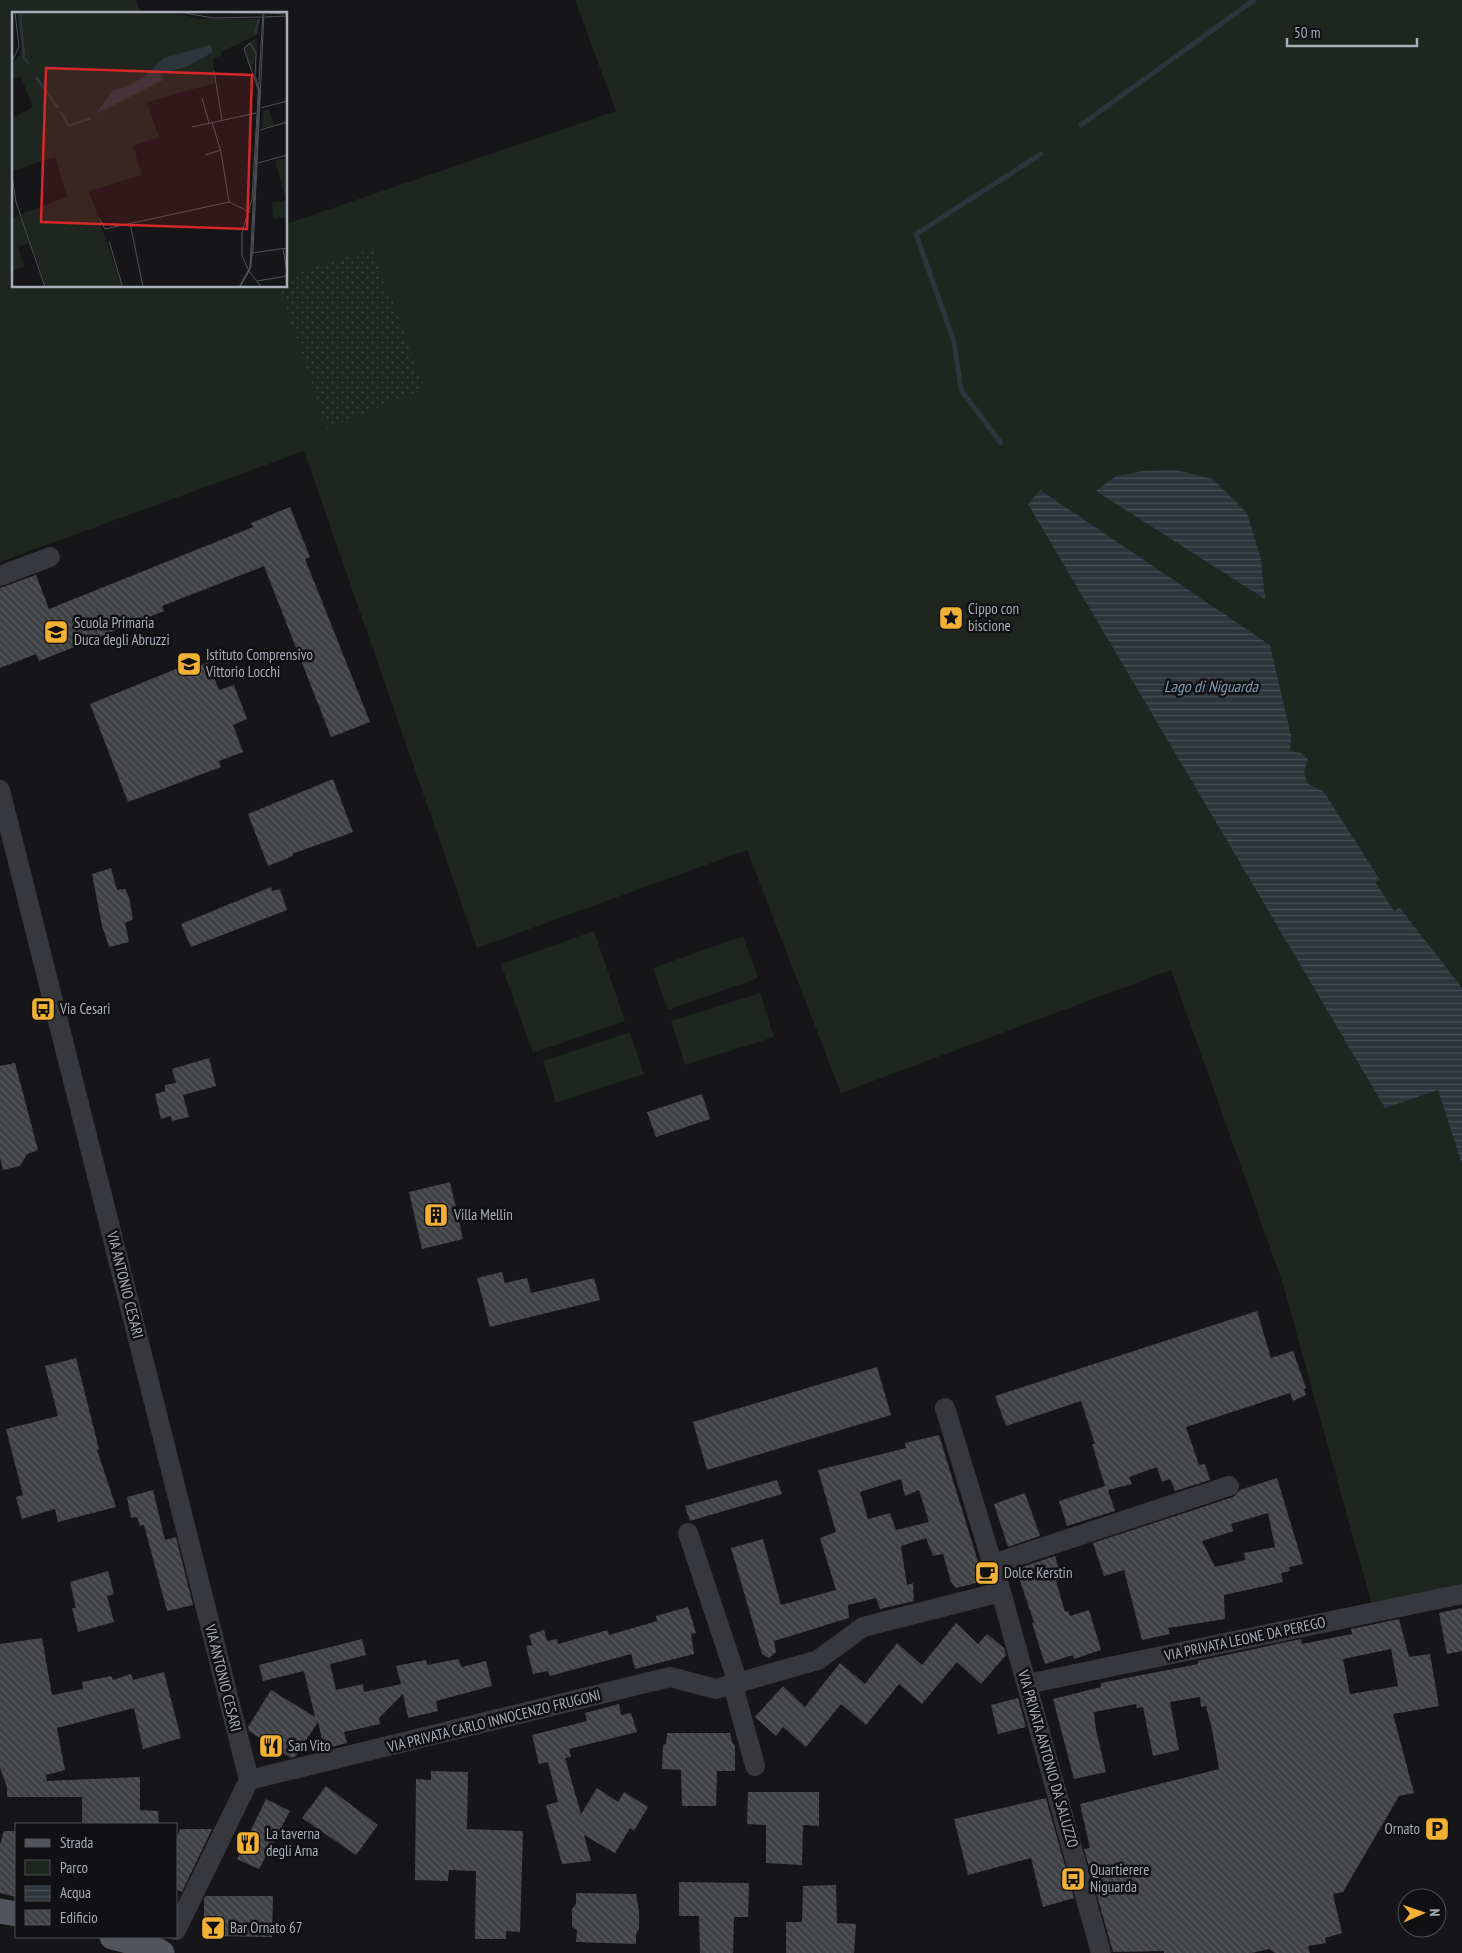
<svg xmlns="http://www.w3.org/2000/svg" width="1462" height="1953" font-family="'PT Sans Narrow',sans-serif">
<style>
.park{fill:#1e261f}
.garden{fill:url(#garden-dots)}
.water{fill:url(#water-rules)}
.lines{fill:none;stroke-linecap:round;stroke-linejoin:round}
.stream{stroke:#2c353c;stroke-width:5}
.building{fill:url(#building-back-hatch);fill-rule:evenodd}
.minor{stroke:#37383d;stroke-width:20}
.major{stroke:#53555c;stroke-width:25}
.labels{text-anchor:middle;stroke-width:5;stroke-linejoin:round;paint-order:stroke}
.poi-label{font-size:15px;fill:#a8adb8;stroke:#111113;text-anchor:start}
.street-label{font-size:15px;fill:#a8adb8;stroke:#111113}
.water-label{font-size:16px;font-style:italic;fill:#7f9bb3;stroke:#111113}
.inset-river{fill:none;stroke:#2c353c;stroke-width:2.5}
.inset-road{fill:none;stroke:#505258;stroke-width:1}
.view{fill:#d62828;fill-opacity:0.15;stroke:#d62828;stroke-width:2.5}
.inset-edge{fill:none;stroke:#a8adb8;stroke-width:2.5}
</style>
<defs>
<pattern id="garden-dots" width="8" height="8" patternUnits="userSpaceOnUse" patternTransform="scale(1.25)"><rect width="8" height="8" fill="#1e261f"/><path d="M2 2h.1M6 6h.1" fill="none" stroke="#3c433d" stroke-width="1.8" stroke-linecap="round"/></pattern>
<pattern id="water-rules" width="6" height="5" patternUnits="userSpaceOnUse" patternTransform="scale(1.25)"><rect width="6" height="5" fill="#2c353c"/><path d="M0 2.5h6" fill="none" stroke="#485056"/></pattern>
<pattern id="building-back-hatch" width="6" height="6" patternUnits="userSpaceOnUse" patternTransform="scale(1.25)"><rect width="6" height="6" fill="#404145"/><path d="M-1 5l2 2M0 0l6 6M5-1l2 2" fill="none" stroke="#595a5e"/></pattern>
</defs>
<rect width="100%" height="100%" fill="#161618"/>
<!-- park -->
<g class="park">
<path d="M 0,0 L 136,0 L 141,14 L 14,14 L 14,286 L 286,286 L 286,224 L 616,111 L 575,0 L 1462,0 L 1462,1587 L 1371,1602 L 1282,1281 L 1171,970 L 841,1093 L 747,850 L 477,948 L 304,451 L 0,562 Z"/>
<path d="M 594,931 L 625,1021 L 533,1053 L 501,964 Z"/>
<path d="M 743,936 L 758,978 L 668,1010 L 653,968 Z"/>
<path d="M 760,993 L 774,1037 L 685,1065 L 671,1021 Z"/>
<path d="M 630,1032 L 644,1074 L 556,1103 L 543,1061 Z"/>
</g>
<!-- garden -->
<path class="garden" d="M 373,249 L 425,389 L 327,428 L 279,286 L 286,286 L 286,277 Z"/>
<!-- water -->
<g class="water">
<path d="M 1176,470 L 1213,479 L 1247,513 L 1261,559 L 1265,599 L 1096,491 L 1116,476 L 1144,471 Z"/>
<path d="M 1040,490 L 1270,645 L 1291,736 L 1290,751 L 1301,753 L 1308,759 L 1304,771 L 1307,783 L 1324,792 L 1380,880 L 1375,882 L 1394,911 L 1400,908 L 1462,988 L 1462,1164 L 1438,1090 L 1385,1108 L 1028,504 Z"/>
</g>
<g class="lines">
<!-- stream -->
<g class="stream">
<path d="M 1081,125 L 1254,0"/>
<path d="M 1001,443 L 961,390 L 954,342 L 916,234 L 1041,154"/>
</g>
</g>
<!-- building -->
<g class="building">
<path d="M 290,507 L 310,557 L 305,559 L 370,722 L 331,737 L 264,566 L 162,606 L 164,611 L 39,661 L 36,654 L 0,668 L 0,588 L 36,575 L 49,609 L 253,527 L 251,523 Z"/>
<path d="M 208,662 L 219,690 L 234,685 L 247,719 L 233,725 L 243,752 L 219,761 L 221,767 L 128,802 L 90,704 L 181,667 L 184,673 Z"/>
<path d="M 333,779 L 353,832 L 292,854 L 293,856 L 268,866 L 248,814 Z"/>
<path d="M 111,868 L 117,890 L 125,889 L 129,897 L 133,919 L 125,923 L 129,942 L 109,947 L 102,926 L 92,874 Z"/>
<path d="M 271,887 L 272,891 L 280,889 L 287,910 L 191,947 L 181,924 Z"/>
<path d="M 209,1058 L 216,1086 L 183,1095 L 189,1117 L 172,1121 L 171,1116 L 161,1119 L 155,1094 L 165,1091 L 165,1085 L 176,1083 L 172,1069 Z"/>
<path d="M 15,1063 L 38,1150 L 27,1154 L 20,1166 L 3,1170 L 0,1158 L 0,1066 Z"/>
<path d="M 702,1094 L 710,1119 L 656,1137 L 647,1112 Z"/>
<path d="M 450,1182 L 463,1239 L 422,1249 L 409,1192 Z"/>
<path d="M 502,1272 L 505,1283 L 527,1278 L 531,1293 L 594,1278 L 600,1300 L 490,1327 L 477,1278 Z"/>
<path d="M 1257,1311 L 1271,1358 L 1293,1351 L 1306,1388 L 1304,1389 L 1306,1395 L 1293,1401 L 1290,1393 L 1186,1427 L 1199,1465 L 1205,1464 L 1210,1480 L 1175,1491 L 1170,1479 L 1162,1482 L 1157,1467 L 1129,1477 L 1132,1484 L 1108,1490 L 1115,1511 L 1067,1526 L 1059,1501 L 1105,1486 L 1092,1444 L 1095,1444 L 1081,1401 L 1006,1426 L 995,1396 Z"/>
<path d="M 76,1358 L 99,1449 L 97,1450 L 116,1507 L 58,1522 L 55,1509 L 22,1519 L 16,1497 L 23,1495 L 6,1429 L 58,1416 L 45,1366 Z"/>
<path d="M 877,1367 L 891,1415 L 707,1470 L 693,1422 Z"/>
<path d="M 939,1435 L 984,1581 L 956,1588 L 951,1582 L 943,1554 L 933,1556 L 926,1538 L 901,1546 L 907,1585 L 913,1583 L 914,1601 L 880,1609 L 876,1598 L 848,1605 L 849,1618 L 774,1641 L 776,1652 L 769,1658 L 762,1654 L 731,1548 L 763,1539 L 781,1605 L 836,1590 L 820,1538 L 836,1532 L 818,1470 L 906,1448 L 905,1443 ZM 901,1479 L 905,1496 L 919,1490 L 929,1522 L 896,1530 L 890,1513 L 868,1519 L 860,1492 Z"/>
<path d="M 1277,1478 L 1303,1564 L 1289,1567 L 1290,1571 L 1281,1573 L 1283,1582 L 1224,1595 L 1225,1619 L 1168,1628 L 1170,1634 L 1142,1640 L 1124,1570 L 1104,1576 L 1093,1543 L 1233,1497 L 1240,1490 ZM 1268,1513 L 1275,1547 L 1244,1553 L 1245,1560 L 1215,1567 L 1202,1541 L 1234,1531 L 1231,1524 Z"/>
<path d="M 777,1480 L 782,1494 L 690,1521 L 685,1506 Z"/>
<path d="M 153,1490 L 165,1540 L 176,1537 L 193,1605 L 167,1611 L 144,1525 L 140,1526 L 137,1517 L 131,1518 L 127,1497 Z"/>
<path d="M 1025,1493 L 1040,1536 L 1008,1547 L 994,1504 Z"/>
<path d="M 1055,1556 L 1062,1579 L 1056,1581 L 1065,1612 L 1068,1611 L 1070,1616 L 1089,1610 L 1101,1650 L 1074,1659 L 1073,1655 L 1045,1664 L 1032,1623 L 1034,1622 L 1016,1569 Z"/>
<path d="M 108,1571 L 114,1594 L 107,1596 L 114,1622 L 78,1632 L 72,1608 L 76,1608 L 70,1582 Z"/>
<path d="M 688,1607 L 696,1633 L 691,1634 L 694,1654 L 635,1669 L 631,1654 L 550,1676 L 548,1671 L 533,1674 L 526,1646 L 532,1645 L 529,1635 L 544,1630 L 547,1641 L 557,1639 L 558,1644 L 608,1630 L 609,1635 L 657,1621 L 656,1616 Z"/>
<path d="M 1462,1608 L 1462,1651 L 1447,1654 L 1439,1613 Z"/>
<path d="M 1399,1619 L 1409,1657 L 1430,1654 L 1439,1706 L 1393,1714 L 1414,1793 L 1399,1796 L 1343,1892 L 1333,1894 L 1342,1933 L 1325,1938 L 1326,1943 L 1308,1946 L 1310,1953 L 1275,1953 L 1269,1949 L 1252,1953 L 1164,1953 L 1164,1951 L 1113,1952 L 1084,1849 L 1090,1848 L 1080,1804 L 1219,1769 L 1212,1729 L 1206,1706 L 1201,1707 L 1200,1697 L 1170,1702 L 1179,1750 L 1153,1756 L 1143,1707 L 1137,1708 L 1136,1704 L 1094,1712 L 1096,1730 L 1106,1772 L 1074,1779 L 1053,1699 L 1101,1687 L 1101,1683 L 1198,1664 L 1198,1661 L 1301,1639 L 1302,1644 L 1352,1634 L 1351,1629 ZM 1391,1649 L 1398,1686 L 1350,1694 L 1343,1659 Z"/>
<path d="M 956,1623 L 978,1644 L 987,1634 L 1004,1648 L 1006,1655 L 981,1684 L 957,1662 L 922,1704 L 899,1684 L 866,1725 L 841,1704 L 806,1747 L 783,1727 L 776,1736 L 755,1717 L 783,1686 L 805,1707 L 840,1663 L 865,1684 L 897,1643 L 922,1665 Z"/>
<path d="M 42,1638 L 52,1695 L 83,1689 L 82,1682 L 111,1676 L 113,1680 L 131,1674 L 133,1680 L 164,1672 L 181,1738 L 143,1749 L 134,1708 L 57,1728 L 65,1770 L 46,1775 L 47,1781 L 140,1777 L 140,1810 L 158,1811 L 159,1824 L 82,1824 L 82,1797 L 7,1797 L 7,1787 L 0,1768 L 0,1644 Z"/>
<path d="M 362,1639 L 366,1655 L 330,1664 L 336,1690 L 363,1684 L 364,1692 L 401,1684 L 396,1666 L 426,1660 L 427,1665 L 458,1659 L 462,1667 L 486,1661 L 492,1686 L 436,1701 L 438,1711 L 408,1718 L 403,1694 L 379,1718 L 380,1724 L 344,1732 L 347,1743 L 324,1749 L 318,1722 L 296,1756 L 291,1758 L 249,1731 L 248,1727 L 271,1690 L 315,1717 L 304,1671 L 263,1681 L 259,1665 Z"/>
<path d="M 1018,1698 L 1026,1727 L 998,1734 L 991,1705 Z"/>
<path d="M 619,1704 L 621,1715 L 631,1713 L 637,1732 L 569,1749 L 571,1757 L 565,1758 L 581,1814 L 597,1788 L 618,1802 L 624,1792 L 648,1807 L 634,1831 L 630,1828 L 615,1853 L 584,1835 L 591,1861 L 562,1864 L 546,1805 L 558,1802 L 548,1762 L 539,1764 L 532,1735 L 587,1721 L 585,1713 Z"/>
<path d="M 667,1733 L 730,1733 L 732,1742 L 735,1746 L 735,1771 L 717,1771 L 716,1806 L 682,1806 L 681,1770 L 662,1769 L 663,1745 L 666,1744 Z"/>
<path d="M 431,1771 L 468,1772 L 467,1829 L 523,1831 L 520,1932 L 506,1931 L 506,1939 L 475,1939 L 476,1871 L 449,1870 L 448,1881 L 415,1880 L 416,1779 L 431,1780 Z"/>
<path d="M 326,1786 L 378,1825 L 356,1855 L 302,1818 Z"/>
<path d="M 748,1792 L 819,1792 L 819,1826 L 803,1825 L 802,1865 L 766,1863 L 766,1825 L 747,1824 Z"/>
<path d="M 1046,1798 L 1074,1898 L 1043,1907 L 1031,1858 L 968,1875 L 954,1819 Z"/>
<path d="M 266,1799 L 290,1811 L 259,1869 L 237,1859 Z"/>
<path d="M 180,1829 L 212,1829 L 182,1892 L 176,1889 L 176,1839 Z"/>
<path d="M 4,1831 L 16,1831 L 16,1897 L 0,1893 L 0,1844 Z"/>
<path d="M 679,1882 L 749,1883 L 748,1917 L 734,1917 L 733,1953 L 700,1953 L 699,1916 L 679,1916 Z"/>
<path d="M 836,1885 L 837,1923 L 856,1924 L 854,1953 L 786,1953 L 786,1922 L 802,1922 L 803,1886 Z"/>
<path d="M 576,1893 L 636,1894 L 639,1911 L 639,1929 L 636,1934 L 636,1944 L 576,1942 L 577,1930 L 572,1927 L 572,1909 L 576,1904 Z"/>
<path d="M 206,1896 L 273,1896 L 272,1937 L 204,1936 L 204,1899 Z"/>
</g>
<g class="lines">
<!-- minor -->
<g class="minor">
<path d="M 0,576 L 50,557"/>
<path d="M 0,790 L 249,1780"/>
<path d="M 945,1408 L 1001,1592 L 1101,1953"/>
<path d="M 688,1533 L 738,1683"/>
<path d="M 993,1564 L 1229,1486"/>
<path d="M 1027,1684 L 1462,1594"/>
<path d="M 733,1685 L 755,1766"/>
<path d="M 249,1780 L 670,1677 L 716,1689 L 818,1660 L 863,1627 L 1001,1592"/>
<path d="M 176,1930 L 249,1780"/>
</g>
<!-- major -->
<g class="major">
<path d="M 0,1911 L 16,1914"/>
<path d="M 112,1937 L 151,1947 L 162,1953"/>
</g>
</g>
<!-- icons -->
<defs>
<symbol id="sight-square" viewBox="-11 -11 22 22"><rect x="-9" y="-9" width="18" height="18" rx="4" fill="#f2b134" stroke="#111113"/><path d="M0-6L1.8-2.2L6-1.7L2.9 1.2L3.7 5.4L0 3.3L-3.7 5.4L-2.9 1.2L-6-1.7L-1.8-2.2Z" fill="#111"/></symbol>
<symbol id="school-square" viewBox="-11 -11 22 22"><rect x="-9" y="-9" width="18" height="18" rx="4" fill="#f2b134" stroke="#111113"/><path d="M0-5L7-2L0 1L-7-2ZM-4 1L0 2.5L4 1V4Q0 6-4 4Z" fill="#111"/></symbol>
<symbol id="bus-square" viewBox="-11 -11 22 22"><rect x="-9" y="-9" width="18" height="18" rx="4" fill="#f2b134" stroke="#111113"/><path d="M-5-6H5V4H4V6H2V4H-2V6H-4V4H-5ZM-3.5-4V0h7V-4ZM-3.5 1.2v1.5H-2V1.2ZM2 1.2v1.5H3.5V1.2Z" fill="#111"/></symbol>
<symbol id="building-square" viewBox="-11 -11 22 22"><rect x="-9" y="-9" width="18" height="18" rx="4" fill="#f2b134" stroke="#111113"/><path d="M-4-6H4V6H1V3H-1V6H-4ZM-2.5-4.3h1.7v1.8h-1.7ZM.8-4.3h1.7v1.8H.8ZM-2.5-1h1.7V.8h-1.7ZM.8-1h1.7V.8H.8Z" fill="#111"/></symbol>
<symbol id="cafe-square" viewBox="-11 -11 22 22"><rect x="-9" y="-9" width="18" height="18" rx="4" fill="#f2b134" stroke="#111113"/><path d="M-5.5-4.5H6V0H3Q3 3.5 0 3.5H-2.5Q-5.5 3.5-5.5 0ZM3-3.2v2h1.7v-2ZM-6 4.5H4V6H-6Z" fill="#111"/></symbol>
<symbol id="restaurant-square" viewBox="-11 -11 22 22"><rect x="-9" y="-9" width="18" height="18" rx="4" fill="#f2b134" stroke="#111113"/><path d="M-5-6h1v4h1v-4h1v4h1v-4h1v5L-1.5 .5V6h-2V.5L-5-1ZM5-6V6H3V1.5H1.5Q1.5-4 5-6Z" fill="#111"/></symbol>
<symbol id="parking-square" viewBox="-11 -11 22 22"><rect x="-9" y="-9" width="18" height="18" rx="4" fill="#f2b134" stroke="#111113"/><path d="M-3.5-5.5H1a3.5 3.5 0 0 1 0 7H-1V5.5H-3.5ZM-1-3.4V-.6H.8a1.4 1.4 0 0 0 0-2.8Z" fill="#111"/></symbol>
<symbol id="bar-square" viewBox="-11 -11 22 22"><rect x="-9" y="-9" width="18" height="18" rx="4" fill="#f2b134" stroke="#111113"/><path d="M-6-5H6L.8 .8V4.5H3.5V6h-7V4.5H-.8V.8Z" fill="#111"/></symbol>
</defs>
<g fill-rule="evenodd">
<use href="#sight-square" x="937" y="604" width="28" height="28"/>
<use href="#school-square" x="42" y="618" width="28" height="28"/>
<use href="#school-square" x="175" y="650" width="28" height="28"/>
<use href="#bus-square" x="29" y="995" width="28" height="28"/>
<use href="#building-square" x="422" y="1201" width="28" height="28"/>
<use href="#cafe-square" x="973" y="1559" width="28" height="28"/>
<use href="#restaurant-square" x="257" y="1732" width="28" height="28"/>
<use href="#parking-square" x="1423" y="1815" width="28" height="28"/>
<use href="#restaurant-square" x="234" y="1829" width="28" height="28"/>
<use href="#bus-square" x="1059" y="1865" width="28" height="28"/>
<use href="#bar-square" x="199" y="1914" width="28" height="28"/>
</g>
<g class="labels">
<!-- poi labels -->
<g class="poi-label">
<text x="968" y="614">Cippo con<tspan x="968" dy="17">biscione</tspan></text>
<text x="74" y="628">Scuola Primaria<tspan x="74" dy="17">Duca degli Abruzzi</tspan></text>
<text x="206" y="660">Istituto Comprensivo<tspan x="206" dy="17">Vittorio Locchi</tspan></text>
<text x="60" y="1014">Via Cesari</text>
<text x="454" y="1220">Villa Mellin</text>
<text x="1004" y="1578">Dolce Kerstin</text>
<text x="288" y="1751">San Vito</text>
<text x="1420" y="1834" text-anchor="end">Ornato</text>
<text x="266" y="1839">La taverna<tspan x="266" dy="17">degli Arna</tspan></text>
<text x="1090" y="1875">Quartierere<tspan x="1090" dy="17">Niguarda</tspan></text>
<text x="230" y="1933">Bar Ornato 67</text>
</g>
<!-- street labels -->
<g class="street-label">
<text transform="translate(125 1285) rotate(76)" y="5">VIA ANTONIO CESARI</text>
<text transform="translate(1245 1639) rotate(-12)" y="5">VIA PRIVATA LEONE DA PEREGO</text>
<text transform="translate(223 1678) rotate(76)" y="5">VIA ANTONIO CESARI</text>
<text transform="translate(494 1721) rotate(-14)" y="5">VIA PRIVATA CARLO INNOCENZO FRUGONI</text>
<text transform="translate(1048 1759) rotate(74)" y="5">VIA PRIVATA ANTONIO DA SALUZZO</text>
</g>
<!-- water labels -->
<g class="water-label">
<text x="1211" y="692">Lago di Niguarda</text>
</g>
</g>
<!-- overview -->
<g transform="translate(12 12)">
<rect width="275" height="275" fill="#161618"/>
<path d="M 244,26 L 246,42 L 243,42 L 240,61 L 231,35 Z" fill="#1e261f"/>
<path d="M 5,0 L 161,0 L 187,7 L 247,7 L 246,22 L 209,40 L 209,44 L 201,46 L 203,71 L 135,90 L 147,125 L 121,134 L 130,163 L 77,179 L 110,275 L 34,275 L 9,202 L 55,185 L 43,145 L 0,159 L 0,106 L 21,95 L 9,65 L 0,67 L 0,51 L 8,43 L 9,35 ZM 275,146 L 275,205 L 261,207 L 260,191 L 274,188 L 263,149 ZM 8,204 L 18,231 L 6,235 L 12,255 L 0,258 L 0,206 Z" fill="#1e261f"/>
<path d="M 257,97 L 262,113 L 250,116 L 251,98 ZM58 174a7 7 0 1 1 14 0a7 7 0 1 1-14 0Z" fill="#1e261f"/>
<path d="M 198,33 L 201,40 L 174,55 L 149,62 L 151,68 L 84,102 L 101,78 L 112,76 L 130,66 L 152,46 Z" fill="#2c353c"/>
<path class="inset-river" d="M 8,0 L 12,46 L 17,52M 243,22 L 247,7M 24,65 L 46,96M 49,100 L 57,114 L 79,106"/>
<path class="inset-road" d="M 167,0 L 201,6 L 250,5M 180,0 L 251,1M 253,1 L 275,2M 253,5 L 275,4M 0,49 L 7,35 L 3,0M 202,59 L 210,108M 190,86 L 197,111M 249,96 L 275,89M 200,110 L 209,140 L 217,190M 180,115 L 244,101M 248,118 L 275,110M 193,143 L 209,138M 246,151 L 275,143M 0,165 L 4,190 L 33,275M 217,190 L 238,200M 87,206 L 93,217 L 217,190M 118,211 L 131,275M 97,229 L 110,273M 271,236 L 275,261M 240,241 L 275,236M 237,259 L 249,275M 237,259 L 230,244 L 230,220 L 240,188 L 251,0M 245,269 L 275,264M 102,275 L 131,275M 227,275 L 238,255 L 247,80 L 232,37 L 238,31 L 244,41 L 243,64 L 248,80 L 239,255 L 228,275M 228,275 L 237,259 L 241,238 L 252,0"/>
<path class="view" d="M 34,56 L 240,63 L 235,217 L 29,210 Z"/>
<rect width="275" height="275" class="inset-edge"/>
</g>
<!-- legend -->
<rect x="15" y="1823" width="162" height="115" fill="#111113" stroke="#4d4f55"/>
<rect x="25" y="1839" width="25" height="8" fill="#53555c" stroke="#4d4f55"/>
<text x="60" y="1848" font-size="15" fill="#a8adb8">Strada</text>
<rect x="25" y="1860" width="25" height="15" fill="#1e261f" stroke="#4d4f55"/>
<text x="60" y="1873" font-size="15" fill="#a8adb8">Parco</text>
<rect x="25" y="1886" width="25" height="15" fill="url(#water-rules)" stroke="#4d4f55"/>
<text x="60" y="1898" font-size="15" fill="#a8adb8">Acqua</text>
<rect x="25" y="1910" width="25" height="15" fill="url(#building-back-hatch)" stroke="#4d4f55"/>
<text x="60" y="1923" font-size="15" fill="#a8adb8">Edificio</text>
<!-- north arrow -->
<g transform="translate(1422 1913) rotate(88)"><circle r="24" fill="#111113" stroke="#4d4f55"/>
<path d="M0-4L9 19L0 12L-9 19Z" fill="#f2b134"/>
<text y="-8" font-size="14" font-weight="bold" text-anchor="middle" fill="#a8adb8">N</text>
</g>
<!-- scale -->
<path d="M1287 38v8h130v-8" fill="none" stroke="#a8adb8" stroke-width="2.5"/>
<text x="1294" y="38" font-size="15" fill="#a8adb8" stroke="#111113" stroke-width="4" paint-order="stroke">50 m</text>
</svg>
